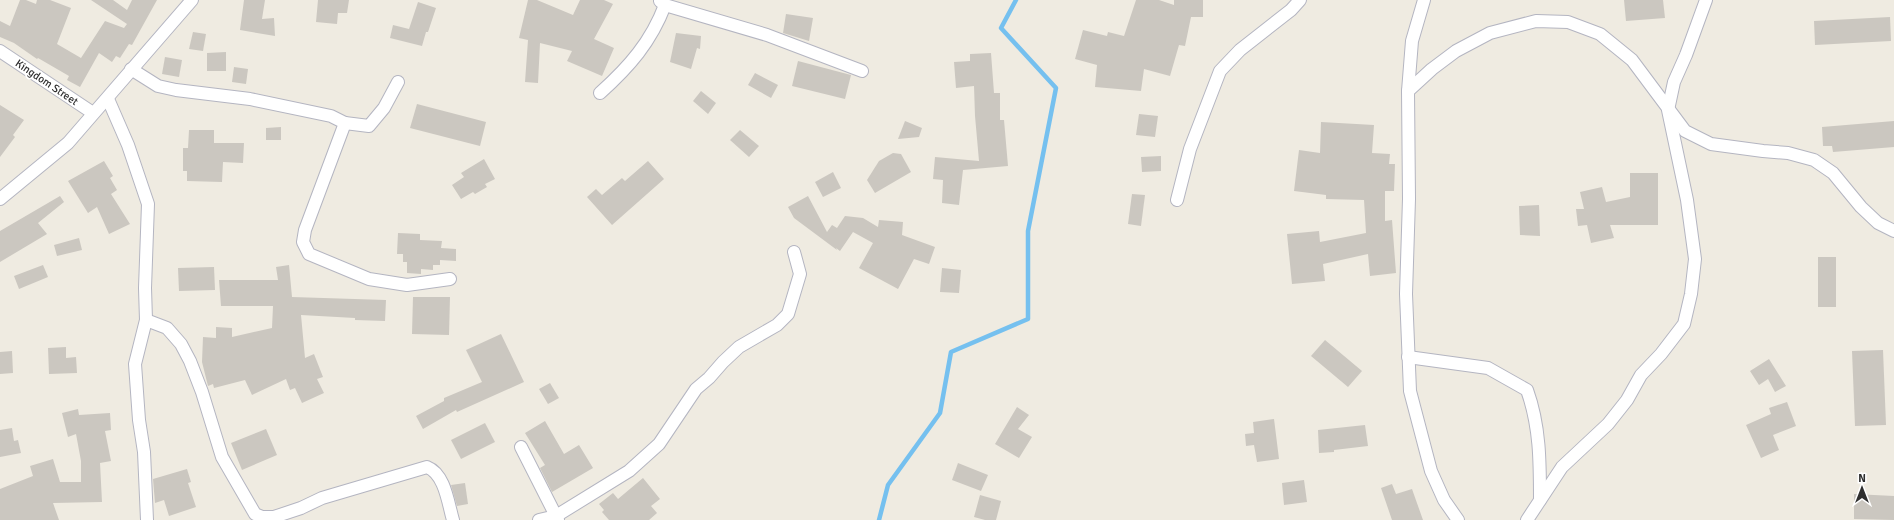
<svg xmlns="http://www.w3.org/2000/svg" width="1894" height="520" font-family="Signika,sans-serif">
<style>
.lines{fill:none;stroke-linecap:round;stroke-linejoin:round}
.stream{stroke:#75c0ef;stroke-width:4.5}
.building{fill:#cbc7c0}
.street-casing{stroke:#b4b5c1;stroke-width:14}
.street{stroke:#fff;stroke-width:12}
.labels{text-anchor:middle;stroke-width:3.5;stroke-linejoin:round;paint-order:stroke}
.street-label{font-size:11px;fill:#2e2e2e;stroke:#fff}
</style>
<rect width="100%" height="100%" fill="#efebe1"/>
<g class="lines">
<!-- stream -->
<path class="stream" d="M 879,520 L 888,485 L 940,413 L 951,352 L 1028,319 L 1028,231 L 1056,88 L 1001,28 L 1016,0"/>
</g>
<!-- building -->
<g class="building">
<path d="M 20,0 L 26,0 L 36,4 L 37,0 L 50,0 L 71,8 L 57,44 L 81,58 L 105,21 L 124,28 L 127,24 L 91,0 L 113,0 L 127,10 L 132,0 L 157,0 L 132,45 L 129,44 L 120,58 L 116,56 L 112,62 L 99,53 L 80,87 L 67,80 L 69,76 L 38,58 L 37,59 L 14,43 L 0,37 L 0,21 L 10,26 Z"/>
<path d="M 244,0 L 265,0 L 262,19 L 274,18 L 275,36 L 240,30 Z"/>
<path d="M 318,0 L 349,0 L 347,13 L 338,13 L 337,24 L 316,22 Z"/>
<path d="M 528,0 L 537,0 L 573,15 L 580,0 L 604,0 L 613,4 L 594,39 L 614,48 L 602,76 L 567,61 L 572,51 L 540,43 L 538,83 L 525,82 L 528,40 L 519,38 Z"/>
<path d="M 1136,0 L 1159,0 L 1174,5 L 1174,0 L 1203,0 L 1203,17 L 1191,17 L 1185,46 L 1179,45 L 1170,76 L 1144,69 L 1141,91 L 1095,87 L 1097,65 L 1075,59 L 1083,30 L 1107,36 L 1108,32 L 1124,36 Z"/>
<path d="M 1624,0 L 1663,0 L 1665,18 L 1626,21 Z"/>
<path d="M 418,2 L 436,8 L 428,32 L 426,32 L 422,46 L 390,38 L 393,25 L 409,29 Z"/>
<path d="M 786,14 L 813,18 L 809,41 L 783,33 Z"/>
<path d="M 1890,17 L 1891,41 L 1815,45 L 1814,21 Z"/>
<path d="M 193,32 L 206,34 L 203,51 L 189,49 Z"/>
<path d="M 676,33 L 701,36 L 700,49 L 697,48 L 691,69 L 670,62 Z"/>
<path d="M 226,52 L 226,71 L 207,71 L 207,53 Z"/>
<path d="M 991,53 L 994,93 L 1000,93 L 1000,120 L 1004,120 L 1008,166 L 963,170 L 959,205 L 942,203 L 943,180 L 933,179 L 935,157 L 979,161 L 975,116 L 974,86 L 956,88 L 954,62 L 970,61 L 970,54 Z"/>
<path d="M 165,57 L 182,60 L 179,77 L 162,74 Z"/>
<path d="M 798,61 L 851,75 L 845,99 L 792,86 Z"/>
<path d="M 234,67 L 248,69 L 246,84 L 232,82 Z"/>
<path d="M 755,73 L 778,85 L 771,98 L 748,85 Z"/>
<path d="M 701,91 L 716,103 L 708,114 L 693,101 Z"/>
<path d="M 417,104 L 486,122 L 480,146 L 410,128 Z"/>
<path d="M 0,105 L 24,120 L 13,135 L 15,137 L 0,157 Z"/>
<path d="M 1139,114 L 1158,116 L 1155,137 L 1136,135 Z"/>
<path d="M 905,121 L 922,128 L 919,137 L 898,139 Z"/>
<path d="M 1894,121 L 1894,147 L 1833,152 L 1832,146 L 1823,146 L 1822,127 Z"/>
<path d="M 1321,122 L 1374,125 L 1372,153 L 1390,154 L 1389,164 L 1395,164 L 1394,191 L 1385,191 L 1385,221 L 1392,220 L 1396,273 L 1370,276 L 1368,254 L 1323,264 L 1325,281 L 1292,284 L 1287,234 L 1319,231 L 1320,242 L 1366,233 L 1364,200 L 1326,199 L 1326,195 L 1294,191 L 1299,150 L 1320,153 Z"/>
<path d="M 281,127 L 281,140 L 266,140 L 266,128 Z"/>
<path d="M 189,130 L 214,130 L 214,143 L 244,143 L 243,163 L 223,162 L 222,182 L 187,181 L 187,171 L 183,171 L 183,148 L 188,148 Z"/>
<path d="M 740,130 L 759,146 L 749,157 L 730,140 Z"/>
<path d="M 893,153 L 901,154 L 911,172 L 875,193 L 867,180 L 879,161 Z"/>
<path d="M 1161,156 L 1161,171 L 1142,172 L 1141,157 Z"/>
<path d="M 484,159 L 495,179 L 485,184 L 487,187 L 475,194 L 473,192 L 461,199 L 452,185 L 464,177 L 461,173 Z"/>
<path d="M 104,161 L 113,176 L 110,178 L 117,190 L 111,194 L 130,224 L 109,234 L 97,207 L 88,213 L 68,181 Z"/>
<path d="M 648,161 L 664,179 L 612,225 L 587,197 L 596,189 L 602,195 L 622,178 L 625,181 Z"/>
<path d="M 833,172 L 841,188 L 823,197 L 815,182 Z"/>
<path d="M 1630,173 L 1658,173 L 1658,225 L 1610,225 L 1614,238 L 1591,243 L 1587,225 L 1578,226 L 1576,209 L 1584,209 L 1580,192 L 1602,187 L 1606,202 L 1630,197 Z"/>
<path d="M 1132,194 L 1145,195 L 1141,226 L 1128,224 Z"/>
<path d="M 60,196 L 64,202 L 38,223 L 47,234 L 0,262 L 0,231 Z"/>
<path d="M 808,196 L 827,232 L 832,225 L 837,228 L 845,216 L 863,218 L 878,227 L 879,220 L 903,222 L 902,235 L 935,247 L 929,264 L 914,259 L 898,289 L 859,268 L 873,243 L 853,232 L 840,251 L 836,248 L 837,250 L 794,218 L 788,207 Z"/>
<path d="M 1539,205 L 1540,236 L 1520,235 L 1519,206 Z"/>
<path d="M 398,233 L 420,234 L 420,240 L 442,241 L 441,248 L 456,249 L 456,261 L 440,260 L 440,265 L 433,265 L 433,270 L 421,269 L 421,274 L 407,273 L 407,262 L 403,262 L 403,254 L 397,254 Z"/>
<path d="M 79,238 L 82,250 L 57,256 L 54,245 Z"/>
<rect x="1818" y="257" width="18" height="50"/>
<path d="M 43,265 L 48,277 L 19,289 L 14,276 Z"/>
<path d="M 289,265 L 292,297 L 386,300 L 385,321 L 355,320 L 355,318 L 301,315 L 305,358 L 314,354 L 323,377 L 317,379 L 324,393 L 302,403 L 295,388 L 290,390 L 286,379 L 252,395 L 245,380 L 214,388 L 213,384 L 208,386 L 202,362 L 203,337 L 216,338 L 216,327 L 232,328 L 232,337 L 272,328 L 273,306 L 221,306 L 219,280 L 278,280 L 276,267 Z"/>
<path d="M 214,267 L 215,290 L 179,291 L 178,268 Z"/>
<path d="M 942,268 L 961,270 L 959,293 L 940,292 Z"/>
<path d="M 413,297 L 450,297 L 449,335 L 412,334 Z"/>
<path d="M 501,334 L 524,382 L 457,412 L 456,410 L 423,429 L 416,416 L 444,401 L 444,398 L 482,382 L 466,350 Z"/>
<path d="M 1325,340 L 1362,371 L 1348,387 L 1311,356 Z"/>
<path d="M 66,347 L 66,358 L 76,357 L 77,373 L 49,374 L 48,348 Z"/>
<path d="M 1883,350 L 1886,425 L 1855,426 L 1852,351 Z"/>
<path d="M 12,351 L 13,373 L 0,374 L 0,352 Z"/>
<path d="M 1769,359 L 1786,386 L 1775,392 L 1768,379 L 1759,385 L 1750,371 Z"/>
<path d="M 550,383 L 559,398 L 548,404 L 539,389 Z"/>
<path d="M 1787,402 L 1796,426 L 1773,435 L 1779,450 L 1761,458 L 1746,425 L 1771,414 L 1769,408 Z"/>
<path d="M 1017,407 L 1029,415 L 1018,429 L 1032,437 L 1019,458 L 995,444 Z"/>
<path d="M 78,409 L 79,415 L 110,413 L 111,430 L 105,431 L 111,461 L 100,463 L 102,502 L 53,503 L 59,520 L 0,520 L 0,489 L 33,476 L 30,466 L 53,459 L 60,482 L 81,482 L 81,461 L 76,434 L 68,437 L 62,413 Z"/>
<path d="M 1274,419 L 1279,459 L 1257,462 L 1254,445 L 1246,446 L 1245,434 L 1254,433 L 1253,422 Z"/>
<path d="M 545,421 L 564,454 L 579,445 L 593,468 L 552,492 L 540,468 L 545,465 L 525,433 Z"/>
<path d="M 485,423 L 495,442 L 461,459 L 451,440 Z"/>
<path d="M 1365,425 L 1368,446 L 1334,450 L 1334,452 L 1319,453 L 1318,430 Z"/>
<path d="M 12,428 L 14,441 L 18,440 L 21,453 L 0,457 L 0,430 Z"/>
<path d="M 266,429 L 277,455 L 242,470 L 231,443 Z"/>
<path d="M 958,463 L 988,475 L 981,491 L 952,480 Z"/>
<path d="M 187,469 L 191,482 L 188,483 L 196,507 L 169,516 L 164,500 L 155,503 L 153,479 Z"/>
<path d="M 643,478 L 660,499 L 651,506 L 657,513 L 649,520 L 609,520 L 602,512 L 604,510 L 599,504 L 613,493 L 618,499 Z"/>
<path d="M 1304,480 L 1307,502 L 1284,505 L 1282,483 Z"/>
<path d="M 465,483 L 468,504 L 457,506 L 451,485 Z"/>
<path d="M 1392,484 L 1396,494 L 1412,489 L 1423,520 L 1392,520 L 1381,488 Z"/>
<path d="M 1854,494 L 1894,496 L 1894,520 L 1854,519 Z"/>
<path d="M 980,495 L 1001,501 L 996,520 L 985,520 L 974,517 Z"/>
</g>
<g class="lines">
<defs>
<g id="street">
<path d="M 1424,0 L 1412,41 L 1408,91 L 1409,199 L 1406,294 L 1410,391 L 1431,471 L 1444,500 L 1458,520"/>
<path d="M 665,5 L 767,35 L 862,71"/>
<path d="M 0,51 L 93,113"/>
<path d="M 131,69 L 158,86 L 176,90 L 250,99 L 331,116 L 345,123 L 305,230 L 303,242 L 309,254 L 369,279 L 407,285 L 450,279"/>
<path d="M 1408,91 L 1432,69 L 1456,51 L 1490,33 L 1536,21 L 1568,22 L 1600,34 L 1632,60 L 1685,131 L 1711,144 L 1763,151 L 1788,153 L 1814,160 L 1833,173 L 1861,207 L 1878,223 L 1894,231"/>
<path d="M 600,93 C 629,67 651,42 665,5 L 660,1"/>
<path d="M 108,99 L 128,145 L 148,204 L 145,288 L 146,320 L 135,364 L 139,420 L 144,452 L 147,520"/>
<path d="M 345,123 L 369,126 L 384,108 L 398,82"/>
<path d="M 0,199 L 68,143 L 192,0"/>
<path d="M 1177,200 L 1190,149 L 1220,71 L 1240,50 L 1291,10 L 1300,0"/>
<path d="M 146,320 L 167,328 L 181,344 L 190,361 L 202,392 L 222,457 L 255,514 L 262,517 L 274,517 L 301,508 L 322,498 L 427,467 C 445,474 448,503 453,520"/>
<path d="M 1408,357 L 1488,368 L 1527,390 C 1540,426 1540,462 1540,500"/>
<path d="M 521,447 L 558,520"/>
<path d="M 539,520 L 556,516 L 629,471 L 659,444 L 696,389 L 709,378 L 723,362 L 739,347 L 777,325 L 788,314 L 800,274 L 794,252"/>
<path d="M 1527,520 L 1562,467 L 1608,424 L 1627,400 L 1641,375 L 1661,354 L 1684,324 L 1691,294 L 1695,259 L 1687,200 L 1668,110 L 1674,82 L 1686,55 L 1706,0"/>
</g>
</defs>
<!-- street casing -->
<use href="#street" class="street-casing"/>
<!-- street -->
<use href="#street" class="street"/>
</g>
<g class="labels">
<!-- street labels -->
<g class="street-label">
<text transform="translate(47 82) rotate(34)" y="4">Kingdom Street</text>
</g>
</g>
<!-- north arrow -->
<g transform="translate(1862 488)" stroke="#ffffff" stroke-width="3" paint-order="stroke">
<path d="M0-3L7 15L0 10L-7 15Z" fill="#2e2e2e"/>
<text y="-6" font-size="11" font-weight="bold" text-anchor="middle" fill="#2e2e2e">N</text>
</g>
</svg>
